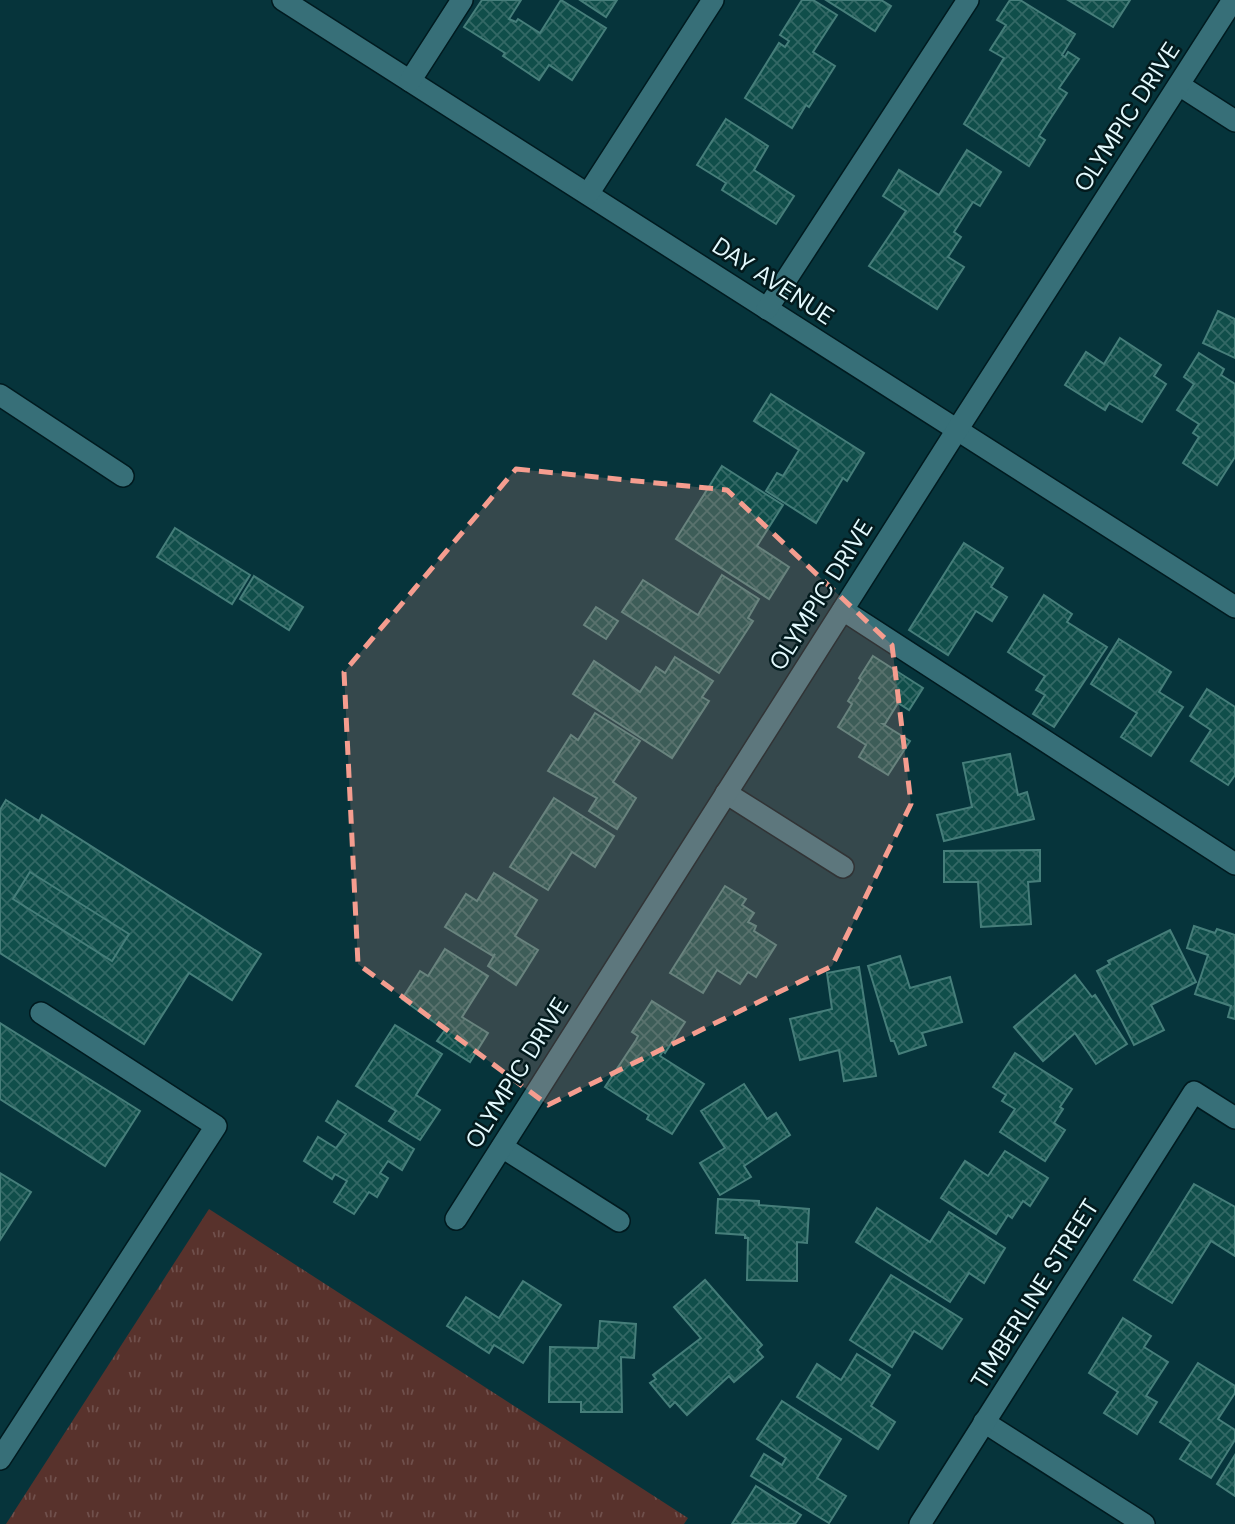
<svg xmlns="http://www.w3.org/2000/svg" width="1235" height="1524" font-family="'DM Sans',sans-serif">
<style>
.grass{fill:url(#grass-tufts)}
.building{fill:url(#building-cross-hatch);stroke:#467e7a;stroke-width:2}
.lines{fill:none;stroke-linecap:round;stroke-linejoin:round}
.minor-casing{stroke:#001a1f;stroke-width:24}
.minor{stroke:#376f78;stroke-width:21}
.marked{fill:#f59d8f;fill-opacity:0.2;stroke:#f59d8f;stroke-width:5;stroke-dasharray:14 9;stroke-linejoin:round}
.labels{text-anchor:middle;stroke-width:5;stroke-linejoin:round;paint-order:stroke}
.street-label{font-size:24px;fill:#e3f9fd;stroke:#031a1d}
</style>
<defs>
<pattern id="grass-tufts" width="24" height="20" patternUnits="userSpaceOnUse" patternTransform="scale(1.75)"><rect width="24" height="20" fill="#58322c"/><path d="M3 7l-1-3M5 7V3M7 7l1-3M15 17l-1-3M17 17v-4M19 17l1-3" fill="none" stroke="#70504c"/></pattern>
<pattern id="building-cross-hatch" width="8" height="8" patternUnits="userSpaceOnUse" patternTransform="scale(1.75)"><rect width="8" height="8" fill="#104e4a"/><path d="M0 0l8 8M0 8l8-8" fill="none" stroke="#336865"/></pattern>
</defs>
<rect width="100%" height="100%" fill="#06343b"/>
<!-- grass -->
<path class="grass" d="M 209,1209 L 688,1518 L 684,1524 L 6,1524 Z"/>
<!-- building -->
<g class="building">
<path d="M 482,0 L 521,0 L 509,19 L 516,22 L 518,19 L 540,33 L 561,0 L 606,28 L 572,80 L 549,65 L 539,80 L 503,56 L 505,53 L 464,27 Z"/>
<path d="M 580,0 L 617,0 L 606,17 Z"/>
<path d="M 802,0 L 813,0 L 837,15 L 813,52 L 835,66 L 809,107 L 806,105 L 792,128 L 745,98 L 779,43 L 785,47 L 789,41 L 780,35 Z"/>
<path d="M 826,0 L 881,0 L 891,6 L 875,31 Z"/>
<path d="M 1010,0 L 1020,0 L 1075,34 L 1062,55 L 1065,57 L 1068,52 L 1079,59 L 1059,88 L 1067,93 L 1039,136 L 1045,140 L 1029,166 L 964,124 L 1004,58 L 990,50 L 1006,25 L 997,20 Z"/>
<path d="M 1068,0 L 1130,0 L 1113,27 Z"/>
<path d="M 726,119 L 768,146 L 754,170 L 794,196 L 776,224 L 722,190 L 726,183 L 697,165 Z"/>
<path d="M 967,150 L 1001,172 L 980,206 L 973,202 L 954,232 L 961,237 L 948,257 L 964,267 L 937,309 L 869,266 L 906,211 L 883,196 L 899,170 L 939,195 Z"/>
<path d="M 1218,311 L 1235,319 L 1235,358 L 1203,343 Z"/>
<path d="M 1120,338 L 1161,365 L 1154,376 L 1166,384 L 1142,422 L 1109,403 L 1105,410 L 1065,385 L 1086,352 L 1104,364 Z"/>
<path d="M 1199,353 L 1224,369 L 1221,375 L 1235,384 L 1235,457 L 1217,485 L 1183,463 L 1199,437 L 1193,433 L 1199,424 L 1177,410 L 1194,384 L 1184,377 Z"/>
<path d="M 771,394 L 864,453 L 847,481 L 843,478 L 816,523 L 766,491 L 777,473 L 783,476 L 799,450 L 754,421 Z"/>
<path d="M 722,466 L 783,505 L 757,546 L 789,567 L 769,599 L 676,539 Z"/>
<path d="M 175,528 L 250,575 L 232,604 L 157,557 Z"/>
<path d="M 964,543 L 1003,568 L 991,587 L 1007,597 L 992,621 L 976,611 L 948,655 L 909,630 Z"/>
<path d="M 722,575 L 759,599 L 748,618 L 753,621 L 719,673 L 622,612 L 643,580 L 698,615 Z"/>
<path d="M 254,576 L 303,607 L 289,630 L 240,599 Z"/>
<path d="M 1044,595 L 1072,614 L 1067,622 L 1107,647 L 1054,727 L 1033,714 L 1045,695 L 1036,690 L 1045,676 L 1008,652 Z"/>
<path d="M 596,607 L 618,621 L 606,639 L 584,625 Z"/>
<path d="M 1119,639 L 1171,672 L 1159,692 L 1183,707 L 1151,756 L 1121,737 L 1137,713 L 1091,684 Z"/>
<path d="M 873,656 L 923,688 L 909,710 L 898,703 L 885,724 L 883,724 L 910,741 L 888,775 L 859,757 L 866,745 L 838,727 L 852,704 L 848,701 L 861,680 L 859,678 Z"/>
<path d="M 675,657 L 713,681 L 702,697 L 709,701 L 672,758 L 573,694 L 594,661 L 640,692 L 656,667 L 665,673 Z"/>
<path d="M 1207,689 L 1235,707 L 1235,775 L 1228,785 L 1191,761 L 1211,730 L 1190,716 Z"/>
<path d="M 595,713 L 640,741 L 613,782 L 636,798 L 617,829 L 589,811 L 597,798 L 548,771 L 571,735 L 578,740 Z"/>
<path d="M 1010,754 L 1018,795 L 1027,792 L 1034,819 L 944,841 L 937,815 L 972,807 L 963,763 Z"/>
<path d="M 554,798 L 614,836 L 595,867 L 572,852 L 548,890 L 510,867 Z"/>
<path d="M 6,800 L 39,821 L 42,815 L 261,954 L 232,1000 L 189,973 L 144,1044 L 0,953 L 0,810 Z"/>
<path d="M 1040,850 L 1040,881 L 1028,882 L 1031,924 L 981,927 L 978,882 L 944,882 L 944,851 Z"/>
<path d="M 30,872 L 129,934 L 112,961 L 13,899 Z"/>
<path d="M 494,873 L 537,900 L 515,936 L 538,950 L 516,985 L 488,966 L 495,954 L 493,956 L 445,927 L 466,894 L 477,901 Z"/>
<path d="M 725,886 L 746,899 L 742,905 L 754,913 L 748,922 L 756,926 L 754,931 L 776,945 L 756,977 L 748,972 L 740,984 L 717,970 L 703,993 L 670,973 Z"/>
<path d="M 1194,926 L 1215,933 L 1217,929 L 1235,935 L 1235,1019 L 1228,1017 L 1231,1006 L 1195,994 L 1208,955 L 1187,948 Z"/>
<path d="M 1170,930 L 1196,982 L 1151,1005 L 1164,1030 L 1134,1045 L 1097,971 L 1110,964 L 1108,961 Z"/>
<path d="M 445,949 L 488,976 L 462,1017 L 488,1033 L 470,1062 L 437,1041 L 445,1030 L 402,999 L 420,971 L 428,976 Z"/>
<path d="M 900,956 L 910,988 L 950,977 L 962,1022 L 922,1033 L 926,1045 L 899,1054 L 894,1041 L 891,1041 L 868,966 Z"/>
<path d="M 859,967 L 876,1076 L 844,1081 L 839,1050 L 800,1060 L 790,1019 L 832,1009 L 827,973 Z"/>
<path d="M 1075,975 L 1092,997 L 1095,995 L 1127,1044 L 1096,1064 L 1075,1033 L 1043,1061 L 1014,1027 Z"/>
<path d="M 652,1001 L 685,1022 L 665,1053 L 663,1051 L 660,1056 L 704,1084 L 672,1134 L 647,1119 L 649,1115 L 605,1087 L 636,1040 L 638,1036 L 632,1032 Z"/>
<path d="M 0,1023 L 140,1111 L 105,1166 L 0,1099 Z"/>
<path d="M 395,1025 L 442,1054 L 416,1095 L 440,1110 L 420,1140 L 389,1121 L 396,1111 L 356,1086 Z"/>
<path d="M 1015,1053 L 1072,1089 L 1060,1107 L 1063,1109 L 1054,1123 L 1065,1130 L 1045,1161 L 1000,1132 L 1015,1109 L 1002,1101 L 1006,1095 L 993,1087 Z"/>
<path d="M 744,1084 L 767,1119 L 776,1113 L 790,1135 L 744,1166 L 751,1177 L 720,1195 L 700,1163 L 725,1148 L 701,1111 Z"/>
<path d="M 338,1101 L 414,1149 L 402,1170 L 388,1161 L 380,1173 L 388,1178 L 377,1197 L 369,1192 L 354,1214 L 334,1202 L 347,1181 L 335,1174 L 332,1179 L 304,1161 L 318,1137 L 336,1148 L 346,1134 L 326,1121 Z"/>
<path d="M 1005,1151 L 1048,1178 L 1030,1206 L 1023,1201 L 1012,1218 L 1008,1215 L 996,1234 L 941,1198 L 965,1161 L 988,1176 Z"/>
<path d="M 0,1173 L 31,1192 L 0,1240 Z"/>
<path d="M 1194,1184 L 1235,1207 L 1235,1256 L 1211,1241 L 1172,1303 L 1134,1280 Z"/>
<path d="M 718,1199 L 759,1201 L 759,1205 L 809,1209 L 807,1243 L 797,1242 L 797,1281 L 747,1280 L 748,1238 L 745,1238 L 745,1235 L 716,1233 Z"/>
<path d="M 877,1208 L 930,1242 L 949,1212 L 1005,1248 L 984,1283 L 969,1273 L 950,1302 L 856,1242 Z"/>
<path d="M 891,1275 L 962,1319 L 942,1349 L 914,1331 L 892,1367 L 850,1340 Z"/>
<path d="M 705,1280 L 762,1345 L 757,1350 L 763,1357 L 734,1382 L 729,1376 L 687,1415 L 675,1402 L 670,1407 L 650,1383 L 656,1379 L 653,1375 L 701,1338 L 674,1307 Z"/>
<path d="M 523,1281 L 561,1305 L 523,1363 L 494,1345 L 489,1353 L 447,1326 L 466,1297 L 499,1318 Z"/>
<path d="M 1123,1318 L 1151,1336 L 1144,1347 L 1168,1362 L 1146,1396 L 1157,1402 L 1137,1434 L 1104,1413 L 1118,1392 L 1089,1373 Z"/>
<path d="M 600,1321 L 636,1324 L 634,1358 L 621,1357 L 622,1412 L 581,1412 L 581,1402 L 549,1402 L 550,1347 L 598,1348 Z"/>
<path d="M 857,1354 L 890,1375 L 871,1406 L 895,1422 L 878,1449 L 797,1397 L 817,1364 L 841,1380 Z"/>
<path d="M 1198,1363 L 1235,1386 L 1235,1393 L 1218,1419 L 1235,1430 L 1235,1440 L 1211,1478 L 1180,1459 L 1191,1442 L 1160,1422 Z"/>
<path d="M 782,1401 L 841,1439 L 817,1478 L 846,1496 L 829,1523 L 751,1476 L 764,1454 L 782,1465 L 786,1458 L 757,1439 Z"/>
<path d="M 1235,1455 L 1235,1496 L 1217,1484 Z"/>
<path d="M 756,1486 L 801,1515 L 795,1524 L 732,1524 Z"/>
</g>
<g class="lines">
<defs>
<g id="minor">
<path d="M 283,0 L 1235,607"/>
<path d="M 410,81 L 462,0"/>
<path d="M 1179,85 L 1235,121"/>
<path d="M 588,194 L 713,0"/>
<path d="M 767,309 L 968,0"/>
<path d="M 0,395 L 123,476"/>
<path d="M 843,610 L 1235,864"/>
<path d="M 726,793 L 843,867"/>
<path d="M 502,1147 L 619,1221"/>
<path d="M 456,1219 L 957,430 L 1233,0"/>
<path d="M 984,1422 L 1144,1524"/>
<path d="M 0,1459 L 216,1126 L 41,1013"/>
<path d="M 920,1524 L 1194,1092 L 1235,1118"/>
</g>
</defs>
<!-- minor casing -->
<use href="#minor" class="minor-casing"/>
<!-- minor -->
<use href="#minor" class="minor"/>
</g>
<!-- marked area -->
<path class="marked" d="M 516,469 L 727,490 L 892,645 L 911,804 L 832,966 L 548,1105 L 358,964 L 344,672 Z"/>
<g class="labels">
<!-- street labels -->
<g class="street-label">
<text transform="translate(1127 117) rotate(-57)" y="8">OLYMPIC DRIVE</text>
<text transform="translate(773 281) rotate(33)" y="8">DAY AVENUE</text>
<text transform="translate(821 595) rotate(-58)" y="8">OLYMPIC DRIVE</text>
<text transform="translate(517 1073) rotate(-58)" y="8">OLYMPIC DRIVE</text>
<text transform="translate(1035 1294) rotate(-58)" y="8">TIMBERLINE STREET</text>
</g>
</g>
</svg>
